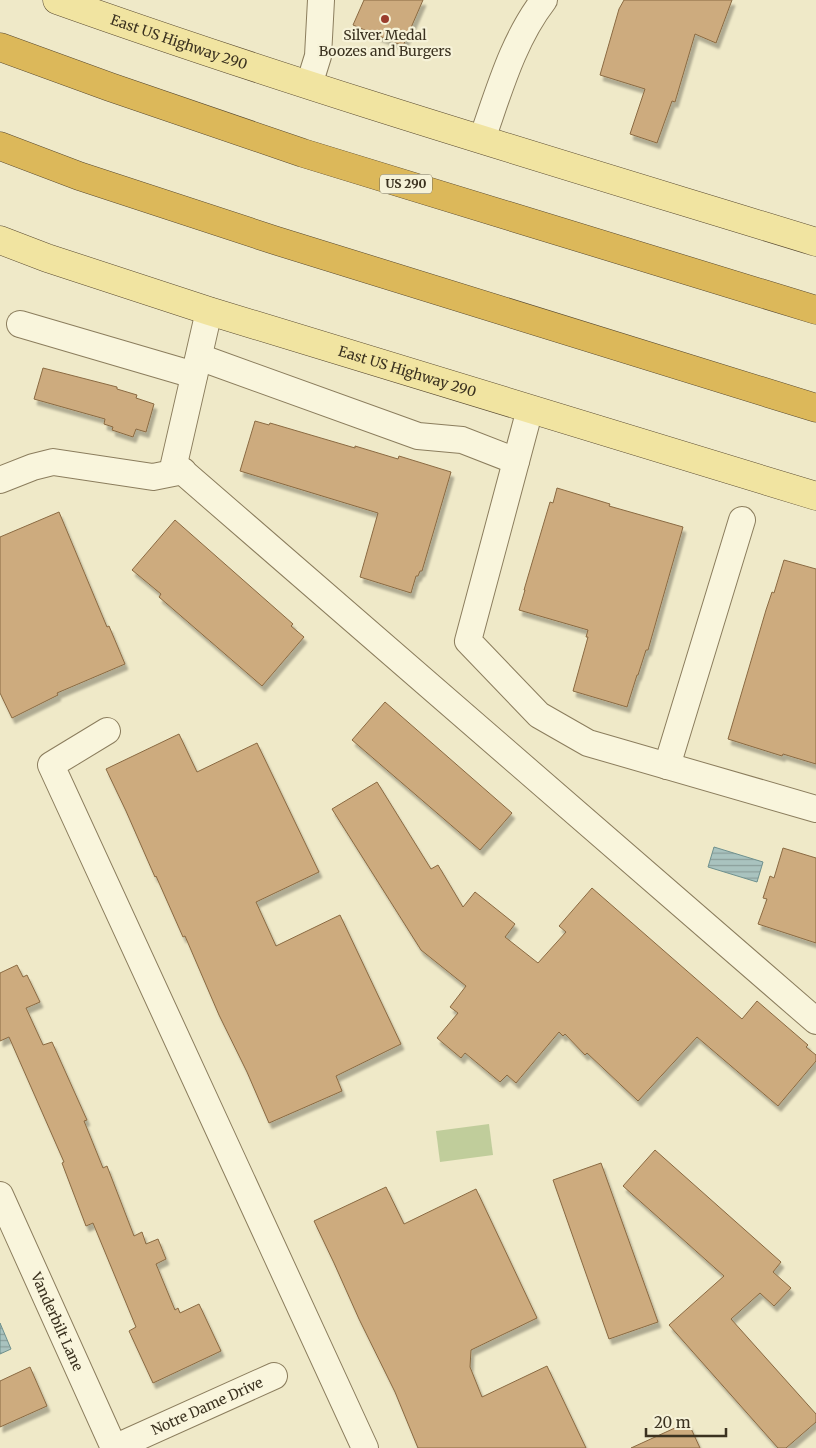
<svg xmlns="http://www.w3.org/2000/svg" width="816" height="1448" font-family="Merriweather,serif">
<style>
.garden{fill:#c0cd9b}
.water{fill:url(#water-rules);stroke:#6f918e}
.building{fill:#cdab7e;stroke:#8a6a42;filter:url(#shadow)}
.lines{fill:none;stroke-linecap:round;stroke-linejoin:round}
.minor-casing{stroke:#8b7d5d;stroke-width:28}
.major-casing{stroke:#594a31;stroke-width:29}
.highway-casing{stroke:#594a31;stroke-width:29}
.minor{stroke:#f9f5dc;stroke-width:26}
.major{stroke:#f1e4a1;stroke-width:28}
.highway{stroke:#dcb85a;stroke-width:28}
.poi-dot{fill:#9a3d2d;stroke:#f6f2d8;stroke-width:2}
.labels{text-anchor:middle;stroke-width:4.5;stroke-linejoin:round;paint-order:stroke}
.shield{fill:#f6f2d8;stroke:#736c57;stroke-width:1}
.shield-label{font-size:12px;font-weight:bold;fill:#3b3220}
.poi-label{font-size:14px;fill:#3b3220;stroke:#f6f2d8}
.street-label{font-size:14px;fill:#3b3220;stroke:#f6f2d8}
</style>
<defs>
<pattern id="water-rules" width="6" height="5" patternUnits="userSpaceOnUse" patternTransform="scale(1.25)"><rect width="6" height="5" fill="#a9c3bf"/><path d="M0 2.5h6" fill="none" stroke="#8b9f9b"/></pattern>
<filter id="shadow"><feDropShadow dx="3" dy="5.5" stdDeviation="1" flood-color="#0004"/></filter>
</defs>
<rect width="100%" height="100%" fill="#efe9c8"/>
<!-- garden -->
<path class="garden" d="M 489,1124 L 493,1155 L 440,1162 L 436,1131 Z"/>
<!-- water -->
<g class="water">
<path d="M 714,847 L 763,862 L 757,882 L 708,867 Z"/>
<path d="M 0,1323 L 11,1349 L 0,1354 Z"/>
</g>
<!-- building -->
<g class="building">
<path d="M 364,0 L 423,0 L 403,46 L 353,25 Z"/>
<path d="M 624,0 L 732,0 L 716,43 L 695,34 L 675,102 L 672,101 L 657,143 L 630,134 L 645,89 L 600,75 L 619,9 Z"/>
<path d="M 43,368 L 117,387 L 117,389 L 137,395 L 136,398 L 154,404 L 146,432 L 136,429 L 133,437 L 112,430 L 113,427 L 104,424 L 105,419 L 34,399 Z"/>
<path d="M 255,421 L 269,425 L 270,423 L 355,448 L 355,446 L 398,459 L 399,456 L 451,472 L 422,571 L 420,571 L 418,576 L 416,576 L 411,593 L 360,577 L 378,513 L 240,471 Z"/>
<path d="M 557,488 L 610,504 L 609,506 L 683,527 L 648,650 L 646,650 L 638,675 L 637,675 L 627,707 L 573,691 L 588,637 L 586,637 L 588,630 L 519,610 L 525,590 L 524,590 L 550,502 L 553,503 Z"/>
<path d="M 59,512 L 107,627 L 109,626 L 125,664 L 57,693 L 58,695 L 12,718 L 0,693 L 0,537 Z"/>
<path d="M 175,520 L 293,624 L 291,626 L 304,637 L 262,686 L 159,597 L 161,594 L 132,570 Z"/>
<path d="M 784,560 L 816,569 L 816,764 L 783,754 L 782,756 L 728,739 L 766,610 L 772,592 L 774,593 Z"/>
<path d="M 385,702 L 512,813 L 480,850 L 352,740 Z"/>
<path d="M 179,734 L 197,772 L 257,743 L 319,872 L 256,902 L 276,946 L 340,915 L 401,1044 L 336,1076 L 342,1091 L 269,1123 L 247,1072 L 219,1015 L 185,936 L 183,937 L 156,876 L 155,877 L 126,811 L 106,769 Z"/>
<path d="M 377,782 L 431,869 L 438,865 L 463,907 L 475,892 L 515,924 L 505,937 L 538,963 L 566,932 L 559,926 L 592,888 L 742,1019 L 757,1001 L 808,1045 L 806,1047 L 816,1055 L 816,1061 L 778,1106 L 697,1037 L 638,1101 L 587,1053 L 585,1055 L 565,1034 L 563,1036 L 559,1032 L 516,1083 L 507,1075 L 500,1082 L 465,1053 L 461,1058 L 437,1038 L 458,1013 L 450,1007 L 466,986 L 421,950 L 332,809 Z"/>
<path d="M 783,848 L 816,858 L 816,943 L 758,924 L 767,899 L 763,898 L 770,876 L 774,878 Z"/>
<path d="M 17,965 L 23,977 L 27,975 L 40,1002 L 26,1008 L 43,1045 L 52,1042 L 87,1120 L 84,1121 L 103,1168 L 107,1166 L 134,1236 L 142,1232 L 146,1244 L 158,1239 L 166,1259 L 156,1264 L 175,1310 L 178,1308 L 180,1313 L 199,1304 L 221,1351 L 153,1383 L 129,1331 L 136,1327 L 93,1223 L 86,1226 L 62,1163 L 64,1162 L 9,1037 L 0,1041 L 0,973 Z"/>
<path d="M 655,1150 L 781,1262 L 773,1272 L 791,1288 L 774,1306 L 760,1293 L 731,1319 L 816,1414 L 816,1422 L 786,1448 L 778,1448 L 669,1325 L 724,1276 L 623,1186 Z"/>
<path d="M 601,1163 L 658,1322 L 609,1339 L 553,1180 Z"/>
<path d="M 386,1187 L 404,1224 L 476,1189 L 537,1318 L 471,1350 L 470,1367 L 482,1397 L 547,1366 L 586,1448 L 418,1448 L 395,1392 L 359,1319 L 334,1263 L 314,1221 Z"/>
<path d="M 30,1367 L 47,1406 L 0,1427 L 0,1381 Z"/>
<path d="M 688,1422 L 700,1448 L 631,1448 Z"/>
</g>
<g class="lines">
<defs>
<g id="minor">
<path d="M 309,85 L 318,56 L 321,0"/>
<path d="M 482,139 C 499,91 513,40 544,0"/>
<path d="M 209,311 L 174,464 L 816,1021"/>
<path d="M 20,324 L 194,375"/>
<path d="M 199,357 L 418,436 L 462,440 L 516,461"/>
<path d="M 530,409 L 468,641 L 539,715 L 588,743 L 816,809"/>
<path d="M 0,480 L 33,467 L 53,462 L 153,477 L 183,471"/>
<path d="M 107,731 L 51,765 L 365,1448"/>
<path d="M 667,766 L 742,520"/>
<path id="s1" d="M 0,1195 L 114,1448"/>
<path id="s2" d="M 114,1448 L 274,1376"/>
</g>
<g id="major">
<path id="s3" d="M 57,0 C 307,89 562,164 816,242"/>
<path id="s4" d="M 0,240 L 47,258 L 209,311 L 816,496"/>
</g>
<g id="highway">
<path d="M 0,47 L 110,87 L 303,153 L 816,310"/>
<path d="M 0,146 L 79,176 L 274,240 L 816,408"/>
</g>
</defs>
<!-- minor casing -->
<use href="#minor" class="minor-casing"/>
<!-- major casing -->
<use href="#major" class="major-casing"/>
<!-- highway casing -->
<use href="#highway" class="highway-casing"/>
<!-- minor -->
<use href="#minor" class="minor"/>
<!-- major -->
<use href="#major" class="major"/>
<!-- highway -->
<use href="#highway" class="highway"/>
</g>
<!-- markers -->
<circle class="poi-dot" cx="385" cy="19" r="5"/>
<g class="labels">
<!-- shield labels -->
<rect class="shield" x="380" y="174.5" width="52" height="19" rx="4"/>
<g class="shield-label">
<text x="406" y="188">US 290</text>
</g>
<!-- poi labels -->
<g class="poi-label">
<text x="385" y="40">Silver Medal<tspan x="385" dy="16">Boozes and Burgers</tspan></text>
</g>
<!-- street labels -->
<g class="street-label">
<text dy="5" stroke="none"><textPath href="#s3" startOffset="129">East US Highway 290</textPath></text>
<text dy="5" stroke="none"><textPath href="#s4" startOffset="428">East US Highway 290</textPath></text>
<text dy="5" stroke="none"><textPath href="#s1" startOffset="139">Vanderbilt Lane</textPath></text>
<text dy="5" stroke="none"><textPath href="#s2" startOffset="102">Notre Dame Drive</textPath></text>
</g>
</g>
<!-- scale -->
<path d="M646 1428v8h80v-8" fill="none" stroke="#3b3220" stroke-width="2.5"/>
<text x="654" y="1428" font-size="15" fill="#3b3220" stroke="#f6f2d8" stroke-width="4" paint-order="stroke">20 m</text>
</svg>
